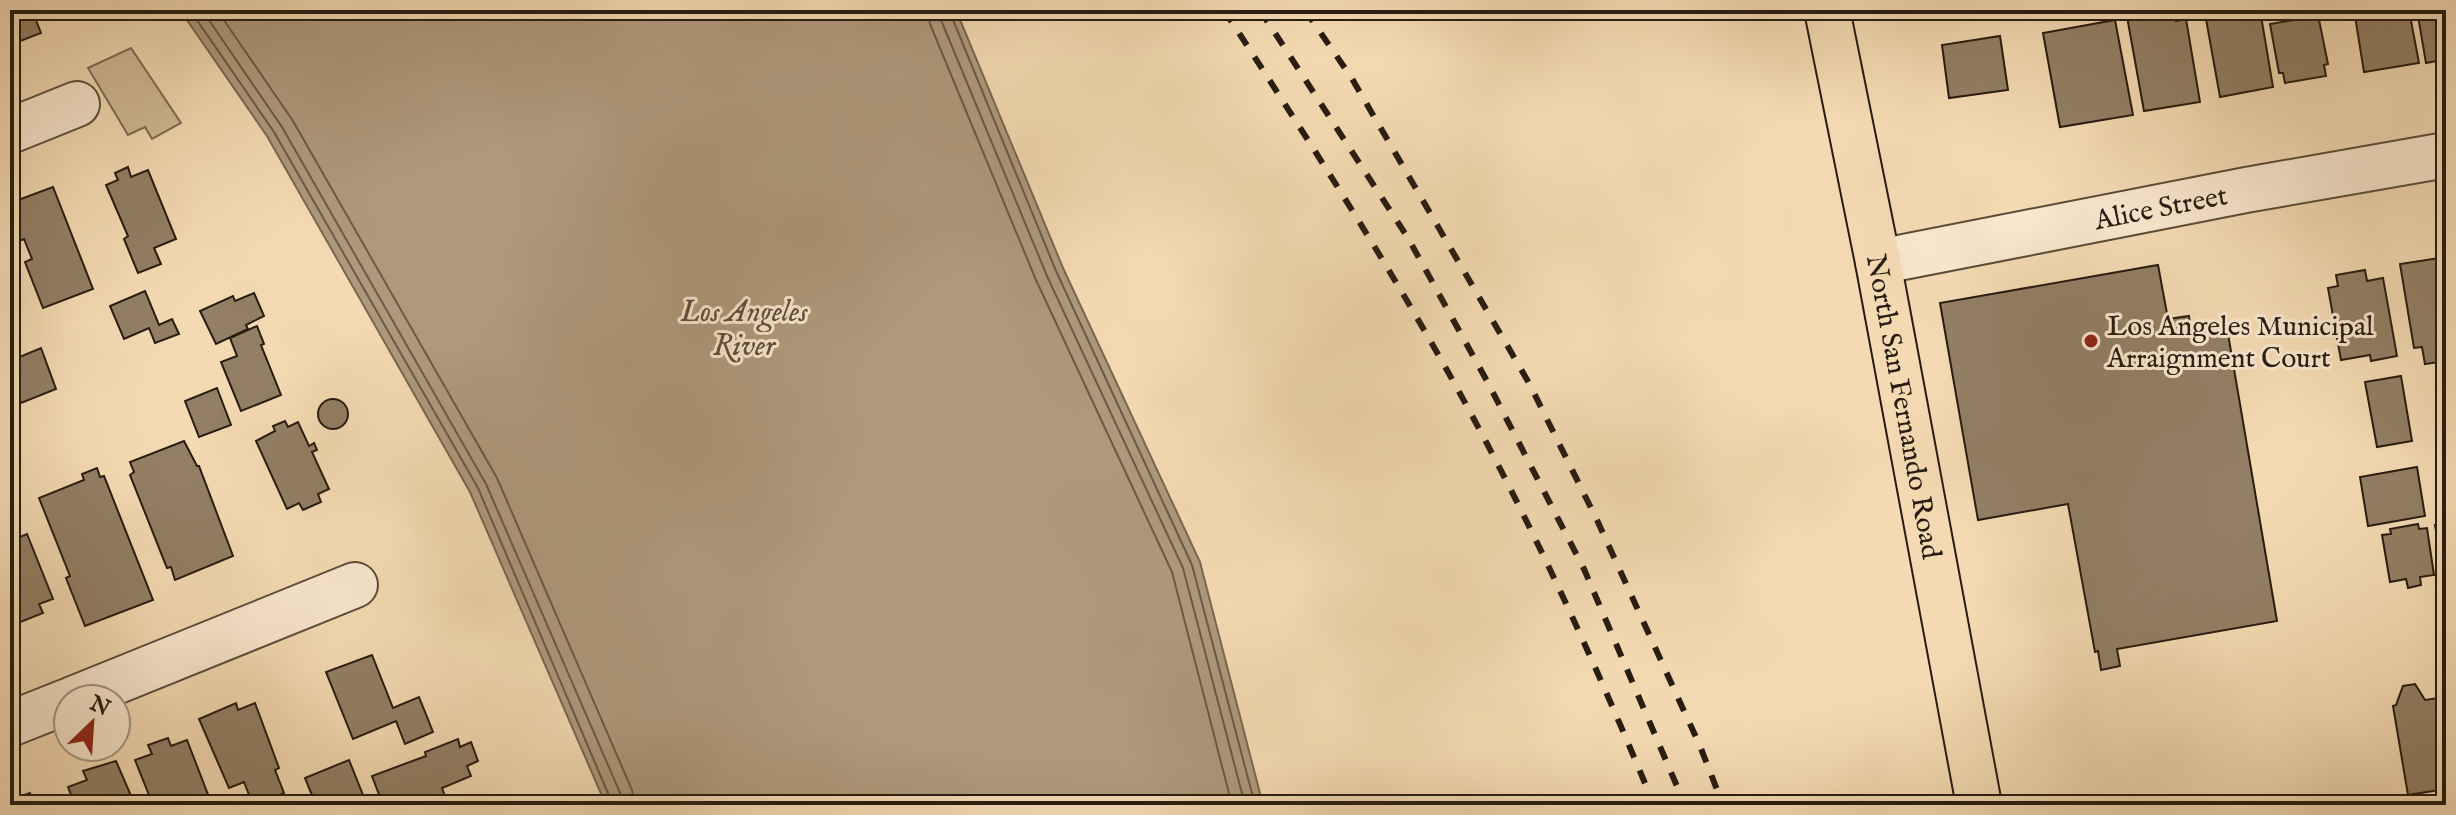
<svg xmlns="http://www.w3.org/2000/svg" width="2456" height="815" font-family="'IM FELL English',serif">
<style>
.green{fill:#d1ba97;stroke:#7c6b54;stroke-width:2}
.water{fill:#ae997c;stroke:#786751;stroke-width:2}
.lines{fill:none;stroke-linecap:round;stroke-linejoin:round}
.shore{stroke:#6a5a46;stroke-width:2}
.building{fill:#927f65;stroke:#271c11;stroke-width:2}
.minor-casing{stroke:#5a4c3a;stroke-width:48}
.major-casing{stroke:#271c11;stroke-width:48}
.minor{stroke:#f8e7ce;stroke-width:44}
.major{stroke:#f4dab3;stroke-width:44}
.rail{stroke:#271c11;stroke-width:6;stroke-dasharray:14 14;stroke-linecap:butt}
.poi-dot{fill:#8f2418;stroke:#f8e7ce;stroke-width:3}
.labels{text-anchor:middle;stroke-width:6;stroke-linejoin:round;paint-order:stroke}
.street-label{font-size:28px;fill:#271c11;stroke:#f8e7ce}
.poi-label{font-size:28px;fill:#271c11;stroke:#f8e7ce;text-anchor:start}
.water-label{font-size:30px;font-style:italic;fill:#5d4e3c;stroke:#f8e7ce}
</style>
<rect width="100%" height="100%" fill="#f4dab3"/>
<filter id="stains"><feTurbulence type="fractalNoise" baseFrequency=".0025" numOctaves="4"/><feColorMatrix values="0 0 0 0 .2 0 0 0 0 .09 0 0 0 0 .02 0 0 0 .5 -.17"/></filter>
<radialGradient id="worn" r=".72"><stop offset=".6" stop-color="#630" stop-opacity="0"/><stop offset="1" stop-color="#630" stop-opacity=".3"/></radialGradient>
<!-- green -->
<path class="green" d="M 131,48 L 181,123 L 152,139 L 145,127 L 128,135 L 88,68 Z"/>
<!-- water -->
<path class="water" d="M 180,10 L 956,10 L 1063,268 L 1200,562 L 1263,805 L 606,805 L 470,492 L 267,136 Z"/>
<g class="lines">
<!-- shore -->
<g class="shore">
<path d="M 190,10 L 274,132 L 478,488 L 613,805"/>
<path d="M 202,10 L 282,127 L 486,484 L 621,795 L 623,805"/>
<path d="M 217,10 L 293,121 L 497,478 L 632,790 L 635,805"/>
<path d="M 927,10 L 930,24 L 1036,280 L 1172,572 L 1232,805"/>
<path d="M 939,10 L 941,20 L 1047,276 L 1183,568 L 1245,805"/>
<path d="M 949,10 L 1056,271 L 1192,565 L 1255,805"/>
</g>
</g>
<!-- building -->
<g class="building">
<path d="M 10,10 L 32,10 L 41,33 L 10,45 Z"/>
<path d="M 2130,10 L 2174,10 L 2176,21 L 2186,19 L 2200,102 L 2144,111 L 2126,11 Z"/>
<path d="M 2215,10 L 2239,10 L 2240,13 L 2260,10 L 2273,87 L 2220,97 L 2206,19 L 2208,19 L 2207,11 Z"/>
<path d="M 2298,10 L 2317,10 L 2328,64 L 2324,65 L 2326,76 L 2285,83 L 2283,73 L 2279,73 L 2270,24 L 2300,19 Z"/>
<path d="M 2354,10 L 2409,10 L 2419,63 L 2364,72 Z"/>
<path d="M 2417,10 L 2446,10 L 2446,58 L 2442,60 L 2426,63 Z"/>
<path d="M 2115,20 L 2133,115 L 2060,127 L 2043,33 Z"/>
<path d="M 2000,36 L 2008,90 L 1949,98 L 1942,45 Z"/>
<path d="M 128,167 L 131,177 L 148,170 L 176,239 L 154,248 L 161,264 L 138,273 L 124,239 L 128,236 L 106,185 L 118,180 L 115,173 Z"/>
<path d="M 53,187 L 93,289 L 43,308 L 25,262 L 32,259 L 24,239 L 19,241 L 10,218 L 10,203 Z"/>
<path d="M 2446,257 L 2446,361 L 2425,364 L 2422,347 L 2414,348 L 2400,264 Z"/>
<path d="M 2158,265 L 2168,319 L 2189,316 L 2191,334 L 2227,328 L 2277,621 L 2117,649 L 2120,666 L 2101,670 L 2098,651 L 2095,652 L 2068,504 L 1978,520 L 1940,303 Z"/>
<path d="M 2365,270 L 2367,281 L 2383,278 L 2397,356 L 2371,361 L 2370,355 L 2341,360 L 2328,288 L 2338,286 L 2336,275 Z"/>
<path d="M 145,291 L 159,325 L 172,319 L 179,334 L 155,343 L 149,328 L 124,339 L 110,306 Z"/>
<path d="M 254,293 L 264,316 L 246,325 L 248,329 L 216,344 L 200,311 L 233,296 L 235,301 Z"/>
<path d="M 257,326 L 264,344 L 261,345 L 281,395 L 241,411 L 221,362 L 237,356 L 230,338 Z"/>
<path d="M 41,348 L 56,389 L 21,403 L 10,376 L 10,361 Z"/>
<path d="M 2446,375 L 2446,410 L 2441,376 Z"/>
<path d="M 2401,376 L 2412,441 L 2377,447 L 2365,382 Z"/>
<path d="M 217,388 L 231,425 L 199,437 L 185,401 Z"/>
<circle cx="333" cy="414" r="15"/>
<path d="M 285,421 L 288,427 L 298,422 L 309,446 L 314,443 L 317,450 L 312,452 L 329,489 L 318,494 L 321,502 L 303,510 L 299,503 L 287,509 L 256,441 L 275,431 L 273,426 Z"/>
<path d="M 184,441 L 197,466 L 199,466 L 233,556 L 175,580 L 171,567 L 167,568 L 130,475 L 134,472 L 130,462 Z"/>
<path d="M 2417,467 L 2425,516 L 2368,526 L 2360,477 Z"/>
<path d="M 97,468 L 100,477 L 104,476 L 153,600 L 85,626 L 66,578 L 70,576 L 39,498 L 84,480 L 82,474 Z"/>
<path d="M 2446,523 L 2446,583 L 2445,583 L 2435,525 Z"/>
<path d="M 2418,524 L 2419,529 L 2427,528 L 2434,575 L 2420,577 L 2421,585 L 2408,588 L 2406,579 L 2390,582 L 2382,535 L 2391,534 L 2390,529 Z"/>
<path d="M 27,534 L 53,599 L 39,604 L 43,613 L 13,625 L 10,617 L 10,541 Z"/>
<path d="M 372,655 L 393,708 L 419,697 L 433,732 L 405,744 L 396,721 L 353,739 L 326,672 Z"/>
<path d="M 2415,684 L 2425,700 L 2446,697 L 2446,748 L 2443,748 L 2446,789 L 2408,795 L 2393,706 L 2396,705 L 2403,686 Z"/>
<path d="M 236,703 L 238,710 L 255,703 L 279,768 L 275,770 L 284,793 L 256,805 L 253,805 L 244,782 L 229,788 L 199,719 Z"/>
<path d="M 168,738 L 171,746 L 187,740 L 212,805 L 184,805 L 183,801 L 172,805 L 153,805 L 135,760 L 152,754 L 148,745 Z"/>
<path d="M 458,739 L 460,747 L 471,742 L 478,761 L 467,766 L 471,776 L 442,788 L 446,799 L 443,801 L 445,805 L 383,805 L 372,776 L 426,756 L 425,752 Z"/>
<path d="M 349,760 L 367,805 L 316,805 L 305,778 Z"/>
<path d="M 116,761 L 135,805 L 75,805 L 68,787 L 87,780 L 83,771 Z"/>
<path d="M 30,793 L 33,802 L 46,798 L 48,805 L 15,805 L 12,799 Z"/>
</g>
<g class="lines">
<defs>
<g id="minor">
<path d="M 10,131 L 77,104"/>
<path id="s1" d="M 1878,262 L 2246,190 L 2446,155"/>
<path d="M 73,699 L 355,585"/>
<path d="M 10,724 L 68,701"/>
</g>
<g id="major">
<path id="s2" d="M 1827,10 L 1878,262 L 1979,805"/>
</g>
</defs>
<!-- minor casing -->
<use href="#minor" class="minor-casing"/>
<!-- major casing -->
<use href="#major" class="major-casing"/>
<!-- minor -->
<use href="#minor" class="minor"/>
<!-- major -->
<use href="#major" class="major"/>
<!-- rail -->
<g class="rail">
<path d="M 1224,10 C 1298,124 1372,238 1439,356 C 1521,500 1591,652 1654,805"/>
<path d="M 1260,10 L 1408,238 L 1487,381 L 1584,569 L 1685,805"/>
<path d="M 1305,10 L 1351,77 L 1529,383 L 1597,520 L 1700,746 L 1723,805"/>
</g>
</g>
<!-- markers -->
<circle class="poi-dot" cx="2091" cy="341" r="8"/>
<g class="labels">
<!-- street labels -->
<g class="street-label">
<text dy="10" stroke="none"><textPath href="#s1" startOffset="288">Alice Street</textPath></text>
<text dy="10" stroke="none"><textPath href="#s2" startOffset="404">North San Fernando Road</textPath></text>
</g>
<!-- poi labels -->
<g class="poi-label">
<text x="2107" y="335">Los Angeles Municipal<tspan x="2107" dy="32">Arraignment Court</tspan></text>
</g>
<!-- water labels -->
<g class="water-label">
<text x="744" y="321">Los Angeles<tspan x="744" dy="34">River</tspan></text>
</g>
</g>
<!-- margin -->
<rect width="2456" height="815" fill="none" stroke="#f4dab3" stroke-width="40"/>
<rect x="12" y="12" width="2432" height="791" fill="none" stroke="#271c11" stroke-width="4"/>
<rect x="20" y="20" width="2416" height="775" fill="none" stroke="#271c11" stroke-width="2"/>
<!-- north arrow -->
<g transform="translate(92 723) rotate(25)"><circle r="38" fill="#f8e7ce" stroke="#a49682" stroke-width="2"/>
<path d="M0-6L14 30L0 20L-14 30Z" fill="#8f2418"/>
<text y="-12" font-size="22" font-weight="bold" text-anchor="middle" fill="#271c11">N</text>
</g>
<rect width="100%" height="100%" filter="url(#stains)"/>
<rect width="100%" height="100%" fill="url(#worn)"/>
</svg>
